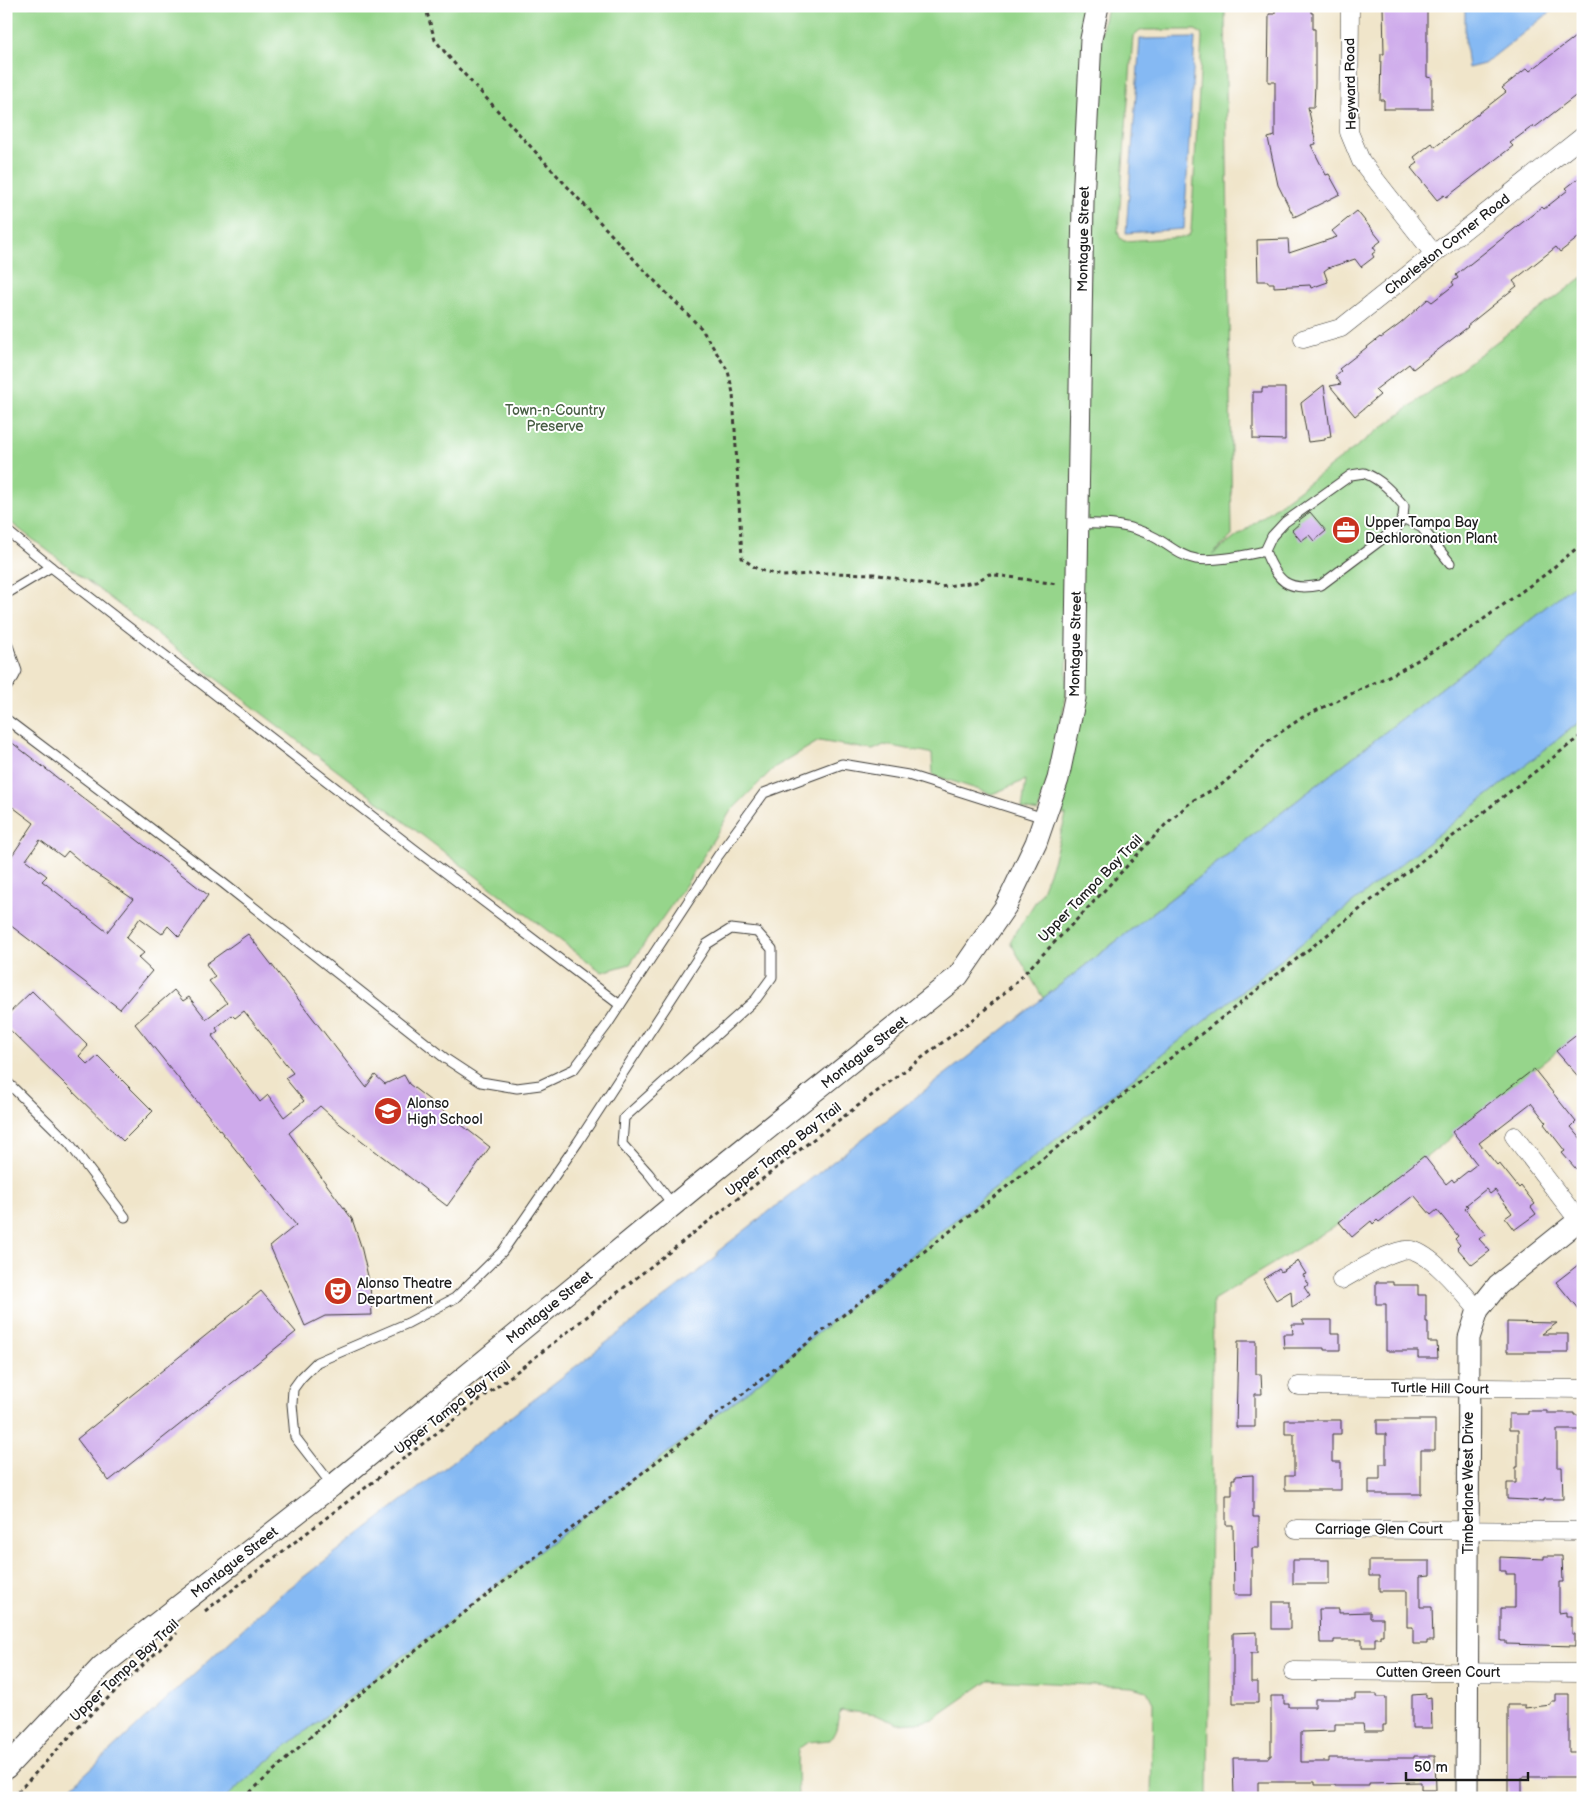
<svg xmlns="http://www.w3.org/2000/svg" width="1589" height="1804" font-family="'Balsamiq Sans',sans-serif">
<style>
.green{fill:#96d58b;stroke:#597854;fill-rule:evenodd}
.water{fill:#85b9f3;stroke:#506a88}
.building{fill:#ceaaeb;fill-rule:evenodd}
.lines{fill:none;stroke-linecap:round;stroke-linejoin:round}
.service-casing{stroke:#3c3a36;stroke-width:11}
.minor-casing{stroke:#3c3a36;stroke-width:19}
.tertiary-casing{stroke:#3c3a36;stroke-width:23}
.path{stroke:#3c3a36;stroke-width:3;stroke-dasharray:4 4;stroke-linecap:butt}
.service{stroke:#fff;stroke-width:9}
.minor{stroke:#fff;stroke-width:18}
.tertiary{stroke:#fff;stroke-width:21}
.labels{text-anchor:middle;stroke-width:4;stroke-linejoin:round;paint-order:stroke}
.street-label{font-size:14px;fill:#1c1c1c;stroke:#fff}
.park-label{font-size:14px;fill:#475d43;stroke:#fff}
.poi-label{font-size:14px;fill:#1c1c1c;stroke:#fff;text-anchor:start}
</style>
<rect width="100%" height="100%" fill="#fff"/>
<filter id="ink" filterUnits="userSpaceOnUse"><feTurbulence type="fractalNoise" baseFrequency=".02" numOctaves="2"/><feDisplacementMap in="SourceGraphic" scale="10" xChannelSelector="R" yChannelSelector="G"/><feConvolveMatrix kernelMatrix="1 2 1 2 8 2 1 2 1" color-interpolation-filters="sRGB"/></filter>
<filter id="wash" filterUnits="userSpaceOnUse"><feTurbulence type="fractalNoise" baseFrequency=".0096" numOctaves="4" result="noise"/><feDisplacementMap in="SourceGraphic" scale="20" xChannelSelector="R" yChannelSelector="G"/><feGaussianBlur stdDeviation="1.12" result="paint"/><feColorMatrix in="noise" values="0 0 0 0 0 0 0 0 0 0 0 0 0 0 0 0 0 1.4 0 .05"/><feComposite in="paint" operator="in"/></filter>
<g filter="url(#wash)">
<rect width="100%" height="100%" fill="#f0e5ca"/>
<!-- green -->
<g class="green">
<path d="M 6,6 L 1089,6 L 1066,697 L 1049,776 L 1038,812 L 1022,809 L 1026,780 L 992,794 L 933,775 L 932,754 L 925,752 L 884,745 L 873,750 L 819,741 L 775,767 L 730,812 L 687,883 L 630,964 L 602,972 L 6,519 Z"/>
<path d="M 1107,6 L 1225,6 L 1232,536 L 1212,555 L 1583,277 L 1583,578 L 1043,998 L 1010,942 L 1041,893 L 1053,862 L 1066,815 L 1055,814 L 1066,781 L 1100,40 ZM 1140,30 L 1195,30 L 1201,33 L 1202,38 L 1191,231 L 1189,235 L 1185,237 L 1124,241 L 1120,238 L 1118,232 L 1133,36 Z"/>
<path d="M 1583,719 L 1583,1030 L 1360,1211 L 1213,1300 L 1208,1798 L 1151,1798 L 1153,1703 L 1147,1691 L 1132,1687 L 989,1680 L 933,1719 L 917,1723 L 898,1724 L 876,1715 L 841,1710 C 835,1724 840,1726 830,1740 L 808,1742 L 798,1749 L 797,1767 L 798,1798 L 225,1798 L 285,1747 L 753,1387 L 927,1242 Z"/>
</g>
<!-- water -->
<g class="water">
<path d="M 1465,6 L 1558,6 L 1484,64 L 1468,68 L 1465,43 Z"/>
<path d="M 1195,38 L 1184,229 L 1126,233 L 1140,39 Z"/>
<path d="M 1583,578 L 1583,719 L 927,1242 L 753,1387 L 285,1747 L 225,1798 L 59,1798 L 274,1600 L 717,1257 L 717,1252 Z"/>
</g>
<g id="blocks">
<!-- building -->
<g class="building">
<path d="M 1275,6 L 1311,6 L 1311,13 L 1313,13 L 1313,29 L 1315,29 L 1315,83 L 1314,107 L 1308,107 L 1316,144 L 1311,145 L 1326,175 L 1329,174 L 1340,194 L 1294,217 L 1278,185 L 1268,138 L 1275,136 L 1275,82 L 1268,82 L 1269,14 L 1275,14 Z"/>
<path d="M 1383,6 L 1427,6 L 1427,77 L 1432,78 L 1432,109 L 1384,109 L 1384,100 L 1380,100 L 1381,54 L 1384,54 Z"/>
<path d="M 1583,31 L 1583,90 L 1534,128 L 1533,126 L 1510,143 L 1513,146 L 1452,193 L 1446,197 L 1444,195 L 1437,200 L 1411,168 L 1418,163 L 1414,157 L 1432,143 L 1435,147 L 1506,92 L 1502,88 L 1527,68 L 1530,71 Z"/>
<path d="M 1583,175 L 1583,234 L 1560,252 L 1556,247 L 1522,274 L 1513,281 L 1517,286 L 1467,326 L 1468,327 L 1413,369 L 1409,364 L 1375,390 L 1380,395 L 1355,416 L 1330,386 L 1341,384 L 1335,376 L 1341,371 L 1339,369 L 1380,337 L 1381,338 L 1400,324 L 1428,299 L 1432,302 L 1454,285 L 1452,282 L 1458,278 L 1456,275 L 1542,207 L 1544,209 L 1568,190 L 1566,188 Z"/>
<path d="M 1357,211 L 1381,241 L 1373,247 L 1376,251 L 1372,254 L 1374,257 L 1361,267 L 1355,259 L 1328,268 L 1324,271 L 1328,282 L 1311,288 L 1310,285 L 1274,287 L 1274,283 L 1268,283 L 1268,281 L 1258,281 L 1257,240 L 1288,239 L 1289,253 L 1337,237 L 1332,231 Z"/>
<path d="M 1324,385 L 1331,437 L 1325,438 L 1325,440 L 1308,442 L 1301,403 Z"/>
<path d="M 1262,388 L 1285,388 L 1285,440 L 1253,439 L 1253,392 L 1262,392 Z"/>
<path d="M 1310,512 L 1326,531 L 1314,541 L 1309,535 L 1301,541 L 1292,530 L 1300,523 L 1298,521 Z"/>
<path d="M 6,738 L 208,895 L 179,937 L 168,926 L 162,934 L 140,918 L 126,938 L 144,953 L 138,958 L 152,971 L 120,1009 L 6,922 L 6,858 L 11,857 L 34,823 L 6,802 ZM 40,840 L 63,857 L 68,851 L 92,871 L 133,899 L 107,932 L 42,881 L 47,876 L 26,860 Z"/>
<path d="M 248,934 L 366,1087 L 375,1075 L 385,1084 L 404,1075 L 409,1084 L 490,1147 L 447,1206 L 340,1124 L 320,1106 L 289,1133 L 352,1219 L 361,1246 L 370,1285 L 372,1315 L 325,1316 L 305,1326 L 270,1246 L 296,1225 L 135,1024 L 174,990 L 183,1001 L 189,997 L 206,1019 L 227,1003 L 209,981 L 215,977 L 206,964 ZM 244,1011 L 293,1073 L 285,1078 L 304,1101 L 284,1117 L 268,1095 L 260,1102 L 212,1036 L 218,1031 L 216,1028 L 232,1015 L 235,1018 Z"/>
<path d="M 32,991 L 88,1046 L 79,1056 L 88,1065 L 98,1056 L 153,1111 L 123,1141 L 6,1026 L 6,1016 Z"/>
<path d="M 1583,1030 L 1583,1082 L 1556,1051 Z"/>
<path d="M 1534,1069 L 1576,1122 L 1571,1127 L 1583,1141 L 1583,1163 L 1576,1169 L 1562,1153 L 1565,1151 L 1544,1124 L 1546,1122 L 1531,1103 L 1479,1143 L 1497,1165 L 1499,1163 L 1519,1188 L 1521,1186 L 1535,1204 L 1531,1207 L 1536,1214 L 1514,1230 L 1505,1218 L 1512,1213 L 1495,1190 L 1490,1194 L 1486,1189 L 1466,1205 L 1468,1206 L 1465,1209 L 1485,1234 L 1479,1239 L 1490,1251 L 1472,1265 L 1457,1248 L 1460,1245 L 1455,1239 L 1458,1236 L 1437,1210 L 1431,1215 L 1414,1195 L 1379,1222 L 1377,1220 L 1373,1224 L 1371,1221 L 1352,1237 L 1339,1222 L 1424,1156 L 1446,1184 L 1452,1179 L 1454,1182 L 1477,1164 L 1452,1132 Z"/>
<path d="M 1298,1261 L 1306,1274 L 1303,1275 L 1309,1285 L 1304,1287 L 1310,1296 L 1292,1307 L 1291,1291 L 1276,1300 L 1263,1279 L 1279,1269 L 1281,1272 Z"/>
<path d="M 1583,1261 L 1583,1315 L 1556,1282 Z"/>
<path d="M 1376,1282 L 1393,1282 L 1393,1285 L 1418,1285 L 1418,1295 L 1426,1295 L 1426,1322 L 1428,1322 L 1428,1342 L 1437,1342 L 1438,1358 L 1418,1358 L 1418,1351 L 1386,1351 L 1386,1304 L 1376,1304 Z"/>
<path d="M 261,1291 L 296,1332 L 109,1481 L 77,1439 Z"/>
<path d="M 1302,1320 L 1331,1320 L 1331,1334 L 1340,1334 L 1340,1350 L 1324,1350 L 1324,1348 L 1284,1348 L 1283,1334 L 1293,1334 L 1292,1324 L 1305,1324 Z"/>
<path d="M 1507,1322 L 1557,1323 L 1542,1334 L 1568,1334 L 1568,1352 L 1507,1352 Z"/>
<path d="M 1238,1341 L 1256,1341 L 1256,1374 L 1261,1374 L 1262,1394 L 1255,1394 L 1255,1427 L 1236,1427 Z"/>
<path d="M 1528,1411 L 1547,1411 L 1547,1413 L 1574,1413 L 1574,1415 L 1581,1415 L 1582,1430 L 1557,1430 L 1557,1467 L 1562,1467 L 1563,1499 L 1544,1499 L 1544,1501 L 1507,1499 L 1507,1483 L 1516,1483 L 1516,1467 L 1518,1467 L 1518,1430 L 1509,1430 L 1509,1414 L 1528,1414 Z"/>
<path d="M 1285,1420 L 1341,1420 L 1341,1434 L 1332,1434 L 1332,1462 L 1341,1462 L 1341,1490 L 1285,1490 L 1285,1476 L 1294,1476 L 1294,1434 L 1285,1434 Z"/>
<path d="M 1377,1420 L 1435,1420 L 1435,1450 L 1421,1450 L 1421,1494 L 1369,1494 L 1369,1479 L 1380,1479 L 1380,1464 L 1386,1464 L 1386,1434 L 1377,1434 Z"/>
<path d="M 1253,1475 L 1253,1517 L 1259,1517 L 1259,1548 L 1252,1548 L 1252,1595 L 1234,1595 L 1233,1525 L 1226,1525 L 1226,1495 L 1232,1495 L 1232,1479 L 1235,1479 L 1235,1476 Z"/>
<path d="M 1544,1556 L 1562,1556 L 1563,1582 L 1559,1582 L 1559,1613 L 1566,1612 L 1566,1616 L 1572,1616 L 1572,1634 L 1575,1634 L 1575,1646 L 1506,1644 L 1506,1641 L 1501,1641 L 1501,1608 L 1515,1608 L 1515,1574 L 1506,1574 L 1506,1571 L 1500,1571 L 1500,1557 L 1544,1559 Z"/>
<rect x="1293" y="1560" width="36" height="24"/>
<path d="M 1369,1561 L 1430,1561 L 1430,1575 L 1420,1576 L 1420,1607 L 1432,1607 L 1433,1641 L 1427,1641 L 1427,1644 L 1413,1644 L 1413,1627 L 1407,1627 L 1407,1591 L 1379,1591 L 1379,1576 L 1369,1576 Z"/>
<rect x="1272" y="1602" width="18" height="27"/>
<path d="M 1319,1609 L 1339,1609 L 1339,1613 L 1370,1612 L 1370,1618 L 1383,1618 L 1383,1635 L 1380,1635 L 1380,1638 L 1375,1638 L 1375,1647 L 1362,1647 L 1362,1640 L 1334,1640 L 1334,1643 L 1320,1643 Z"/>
<path d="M 1257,1632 L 1257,1653 L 1251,1653 L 1251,1682 L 1258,1682 L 1258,1703 L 1233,1703 L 1233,1633 Z"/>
<path d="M 1355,1694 L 1377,1694 L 1377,1697 L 1386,1697 L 1386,1725 L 1383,1725 L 1383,1731 L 1364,1731 L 1363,1724 L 1335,1724 L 1335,1731 L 1301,1732 L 1301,1762 L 1329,1762 L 1329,1758 L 1414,1758 L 1414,1756 L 1435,1756 L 1436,1790 L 1421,1790 L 1421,1782 L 1369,1783 L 1369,1786 L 1335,1786 L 1335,1785 L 1315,1785 L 1315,1782 L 1258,1782 L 1258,1798 L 1234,1798 L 1233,1758 L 1269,1758 L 1269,1756 L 1271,1756 L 1271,1696 L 1284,1696 L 1284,1704 L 1289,1704 L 1289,1707 L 1315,1707 L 1315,1699 L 1355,1699 Z"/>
<path d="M 1426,1694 L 1426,1698 L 1431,1697 L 1432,1728 L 1412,1728 L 1412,1695 Z"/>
<path d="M 1556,1694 L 1569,1694 L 1569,1752 L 1583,1752 L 1583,1777 L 1522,1777 L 1522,1798 L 1508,1798 L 1508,1705 L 1525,1705 L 1525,1708 L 1551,1705 L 1551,1702 L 1556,1702 Z"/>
</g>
</g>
</g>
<g filter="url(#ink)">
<use href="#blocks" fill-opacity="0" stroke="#3c3a36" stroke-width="1"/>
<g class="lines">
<defs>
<g id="service">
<path d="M 1364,473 C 1382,480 1392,492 1404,506 L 1403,518 L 1397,528 L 1321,585 C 1287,592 1277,581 1265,551 L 1272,536 L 1285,522 L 1351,475 Z"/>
<path d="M 1403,518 L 1422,528 L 1450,563"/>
<path d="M 1078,524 C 1105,523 1131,524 1156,538 C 1170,546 1180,556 1196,559 C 1216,562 1245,555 1265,551"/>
<path d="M 6,530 L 51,567"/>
<path d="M 6,594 L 51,567 L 413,848 L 620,1005"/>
<path d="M 6,640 L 17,671 L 14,677 L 6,688"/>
<path d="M 6,719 L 223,883 L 446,1059 L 481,1082 L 517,1088 L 540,1085 L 574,1069 L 607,1025 L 718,856 L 764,793 L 842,764 L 908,775 L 1044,818"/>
<path d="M 6,1081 L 69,1143 L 125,1217"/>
<path d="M 332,1485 L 295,1437 L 292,1404 L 293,1389 L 301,1378 L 317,1362 L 408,1323 L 455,1298 L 502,1252 L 578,1142 L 707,944 L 731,929 L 757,932 L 772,949 L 772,977 L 756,999 L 624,1118 L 622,1144 L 649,1174 L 673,1205"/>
</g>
<g id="minor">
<path d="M 1350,6 L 1349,132 L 1361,161 L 1434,254"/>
<path d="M 1303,339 L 1341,328 L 1583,136"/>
<path d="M 1514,1136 L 1578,1220"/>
<path d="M 1341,1280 C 1356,1272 1396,1246 1412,1250 C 1434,1256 1463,1293 1478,1310"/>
<path d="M 1298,1386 L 1583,1389"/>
<path d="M 1296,1529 L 1583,1531"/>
<path d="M 1293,1671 L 1583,1673"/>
</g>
<g id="tertiary">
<path d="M 6,1768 L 102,1666 L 332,1486 L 693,1189 L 958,976 L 1006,906 L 1036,843 L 1058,779 L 1075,698 L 1083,201 L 1091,39 L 1098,6"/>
<path d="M 1467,1798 L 1469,1338 L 1478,1310 L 1498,1285 L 1583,1217"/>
</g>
</defs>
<!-- service casing -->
<use href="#service" class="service-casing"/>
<!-- minor casing -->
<use href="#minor" class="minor-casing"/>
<!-- tertiary casing -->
<use href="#tertiary" class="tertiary-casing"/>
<!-- path -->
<g class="path">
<path d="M 425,6 L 435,40 L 454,63 L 642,268 L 701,328 L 728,371 L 733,393 L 742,558 L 757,569 L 782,576 L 827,573 L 874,574 L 940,587 L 976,582 L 989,574 L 1057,584"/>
<path d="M 205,1611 L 520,1369 L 811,1141 L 975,1018 L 1011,987 L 1087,909 L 1165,825 L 1192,801 L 1221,785 L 1239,770 L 1268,741 L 1303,717 L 1401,670 L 1470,629 L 1543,576 L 1583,543"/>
<path d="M 12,1798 L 90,1715 L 177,1633"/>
<path d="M 244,1798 L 334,1715 L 1583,734"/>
</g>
<!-- service -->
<use href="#service" class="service"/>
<!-- minor -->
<use href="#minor" class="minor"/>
<!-- tertiary -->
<use href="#tertiary" class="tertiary"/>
</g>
</g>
<!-- icons -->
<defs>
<symbol id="office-disc" viewBox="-11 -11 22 22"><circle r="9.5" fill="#c8321e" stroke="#fff"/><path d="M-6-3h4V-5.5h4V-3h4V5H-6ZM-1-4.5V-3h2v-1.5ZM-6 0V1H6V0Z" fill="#fff"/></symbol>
<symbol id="school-disc" viewBox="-11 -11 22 22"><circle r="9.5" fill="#c8321e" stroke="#fff"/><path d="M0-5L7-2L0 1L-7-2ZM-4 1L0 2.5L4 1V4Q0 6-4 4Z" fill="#fff"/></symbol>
<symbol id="theatre-disc" viewBox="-11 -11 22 22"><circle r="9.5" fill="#c8321e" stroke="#fff"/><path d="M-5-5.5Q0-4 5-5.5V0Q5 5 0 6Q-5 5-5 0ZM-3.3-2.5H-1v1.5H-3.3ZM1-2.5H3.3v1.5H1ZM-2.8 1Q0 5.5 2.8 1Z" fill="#fff"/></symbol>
</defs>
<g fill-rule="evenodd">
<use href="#office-disc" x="1330" y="514" width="32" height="32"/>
<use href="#school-disc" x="372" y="1095" width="32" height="32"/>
<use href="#theatre-disc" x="322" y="1275" width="32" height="32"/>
</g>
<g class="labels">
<!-- street labels -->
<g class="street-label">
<text transform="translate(1350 84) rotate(-91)" y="5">Heyward Road</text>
<text transform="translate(1083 239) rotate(-89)" y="5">Montague Street</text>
<text transform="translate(1447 244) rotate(-38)" y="5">Charleston Corner Road</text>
<text transform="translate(1075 644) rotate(-89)" y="5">Montague Street</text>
<text transform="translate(1090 888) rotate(-46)" y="5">Upper Tampa Bay Trail</text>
<text transform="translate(864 1052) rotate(-39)" y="5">Montague Street</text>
<text transform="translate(783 1149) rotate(-38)" y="5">Upper Tampa Bay Trail</text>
<text transform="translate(549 1307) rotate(-39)" y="5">Montague Street</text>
<text transform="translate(1440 1388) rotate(1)" y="5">Turtle Hill Court</text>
<text transform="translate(452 1407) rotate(-38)" y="5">Upper Tampa Bay Trail</text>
<text transform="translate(1468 1483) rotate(-90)" y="5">Timberlane West Drive</text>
<text x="1379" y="1534">Carriage Glen Court</text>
<text transform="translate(234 1562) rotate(-38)" y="5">Montague Street</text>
<text transform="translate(124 1670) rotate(-43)" y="5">Upper Tampa Bay Trail</text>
<text x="1438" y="1677">Cutten Green Court</text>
</g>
<!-- park labels -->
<g class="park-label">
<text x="555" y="415">Town-n-Country<tspan x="555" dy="16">Preserve</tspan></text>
</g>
<!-- poi labels -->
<g class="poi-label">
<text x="1365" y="527">Upper Tampa Bay<tspan x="1365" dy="16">Dechloronation Plant</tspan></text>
<text x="407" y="1108">Alonso<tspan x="407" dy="16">High School</tspan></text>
<text x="357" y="1288">Alonso Theatre<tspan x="357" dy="16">Department</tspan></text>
</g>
</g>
<!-- margin -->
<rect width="1589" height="1804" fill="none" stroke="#fff" stroke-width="25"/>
<!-- scale -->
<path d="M1406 1772v8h122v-8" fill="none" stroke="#1c1c1c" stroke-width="2.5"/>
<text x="1414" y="1772" font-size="15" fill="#1c1c1c" stroke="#ffffff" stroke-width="4" paint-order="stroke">50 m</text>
</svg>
